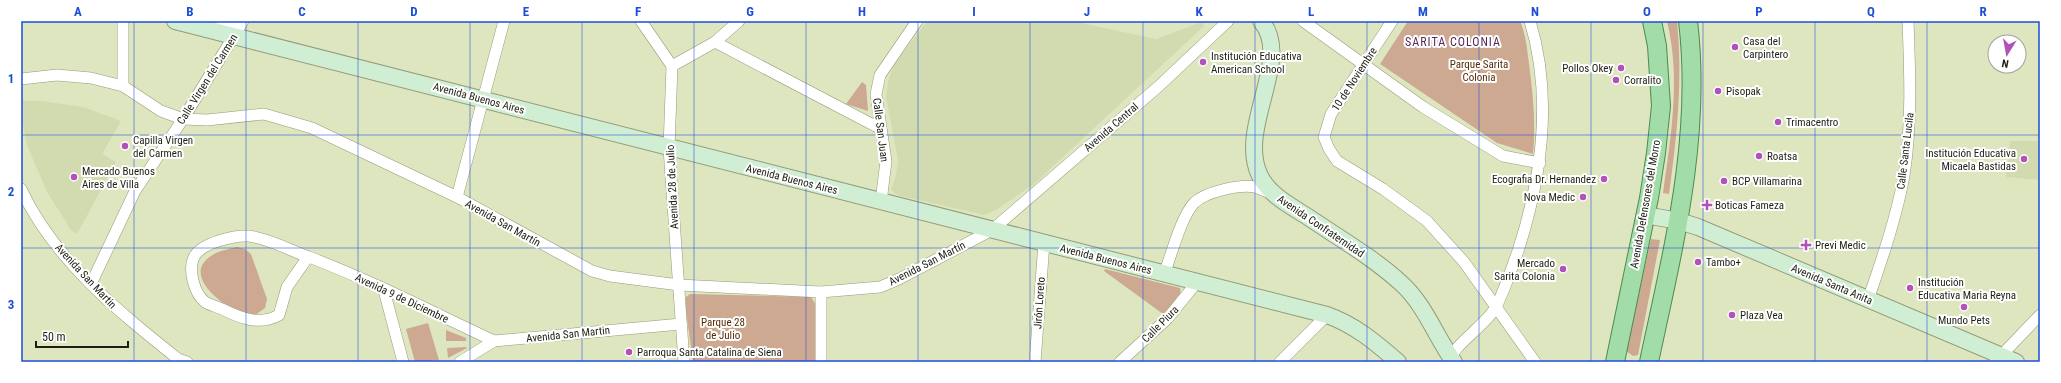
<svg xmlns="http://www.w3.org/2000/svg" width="2061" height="383" font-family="'Roboto Condensed',sans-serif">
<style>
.built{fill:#d2dbaf}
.green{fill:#cea991}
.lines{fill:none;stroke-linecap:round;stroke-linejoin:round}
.street-casing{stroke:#949b78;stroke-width:12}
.secondary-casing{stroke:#949b78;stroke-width:18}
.primary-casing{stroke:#4b8b4f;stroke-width:20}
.street{stroke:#fff;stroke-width:11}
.secondary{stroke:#d0eed4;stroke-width:16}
.primary{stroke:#a2dca9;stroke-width:18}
.grid{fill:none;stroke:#1d4ed8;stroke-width:1;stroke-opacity:0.55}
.poi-dot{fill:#b251b9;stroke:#fff;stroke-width:1.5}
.labels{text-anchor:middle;stroke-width:4;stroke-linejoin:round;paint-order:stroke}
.poi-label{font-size:11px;fill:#1c1f11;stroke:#fff;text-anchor:start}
.park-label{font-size:11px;fill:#542b07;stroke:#fff}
.street-label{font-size:11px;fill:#1c1f11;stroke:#fff}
.neighbourhood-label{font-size:12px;letter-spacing:1px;fill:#58295b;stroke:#fff}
.neatline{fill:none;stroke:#1d4ed8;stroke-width:1.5}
.grid-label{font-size:13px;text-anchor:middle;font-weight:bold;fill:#1d4ed8}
</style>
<rect width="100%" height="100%" fill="#dee6c0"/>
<!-- built -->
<g class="built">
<path d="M 927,21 L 1072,21 L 1156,39 L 1202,22 L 1204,26 L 1034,184 L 996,210 L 984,215 L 897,195 L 891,189 L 896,176 L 898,160 L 886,97 L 888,82 L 893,66 Z"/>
<path d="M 23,101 L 42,101 L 83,107 L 121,121 L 102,154 L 116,162 L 77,234 L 71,230 L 47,192 L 27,145 L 23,124 Z"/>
<path d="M 2010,141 L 2040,141 L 2040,180 L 2006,177 Z"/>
</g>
<!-- green -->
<g class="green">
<path d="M 1408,21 L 1520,21 C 1526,35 1527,49 1529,64 C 1533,94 1536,123 1533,154 L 1497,143 L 1380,64 Z"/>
<path d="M 1667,21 L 1677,21 C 1683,79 1677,137 1669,194 L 1663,193 C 1671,136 1681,78 1667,21 Z"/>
<path d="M 862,82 L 866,85 L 868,111 L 846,104 Z"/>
<path d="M 1651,239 L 1660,240 L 1638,355 L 1633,356 L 1626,351 Z"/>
<path d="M 237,247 L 245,249 L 251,254 L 267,299 L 265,308 L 254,316 C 249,315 243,315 239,313 C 221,304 182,275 211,256 C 217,251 229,249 237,247 Z"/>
<path d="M 1105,269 L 1180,288 L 1181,296 L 1163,314 L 1104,271 Z"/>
<path d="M 690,294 L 811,297 L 817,306 L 816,362 L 693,362 L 685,304 L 686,297 Z"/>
<path d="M 428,323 L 439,360 L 415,362 L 406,329 Z"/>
<path d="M 446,330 L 466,338 L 466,341 L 446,341 Z"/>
<path d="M 466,347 L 467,348 L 448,358 L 447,348 Z"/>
</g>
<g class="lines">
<defs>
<g id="street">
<path d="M 220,21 L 239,28"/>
<path d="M 641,21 L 672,66 L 669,148 L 684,362"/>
<path d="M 1303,21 L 1423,107 L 1503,156 L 1540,163"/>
<path d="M 1392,21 L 1331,114 L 1324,137 L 1329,149 L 1337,161 L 1383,189 L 1427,221 L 1464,262 L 1535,362"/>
<path d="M 715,42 L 881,129"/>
<path d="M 672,66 L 715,42 L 739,21"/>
<path d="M 21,79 L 57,75 L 91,78 L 123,86 L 161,111 L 183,119 L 207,120 L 264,114 L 312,128 L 457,197 L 592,271 L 610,276 L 679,285 L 821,292 L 880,287 L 899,279 L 992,230 L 1159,86 L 1228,21"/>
<path d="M 123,86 L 123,21"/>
<path d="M 21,189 C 54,260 118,311 178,359 L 187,362"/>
<path d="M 457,197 L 504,21"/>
<path d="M 881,202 L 886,161 L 876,94 L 880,75 L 917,21"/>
<path d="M 308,257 L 287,287 L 279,315 C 260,326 240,318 222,309 C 217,307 210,305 205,302 C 194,293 188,270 194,257 C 201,243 234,235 249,236 C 270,239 289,250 309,257 C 372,281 432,312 494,341"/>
<path d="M 1164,274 C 1172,254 1180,219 1194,203 C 1205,192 1240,184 1255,187 C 1261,189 1267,192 1272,194"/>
<path d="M 91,284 L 135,191 L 183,119 L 243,21"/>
<path d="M 384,290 L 403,362"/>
<path d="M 1868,300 C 1882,259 1896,219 1904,176 C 1912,125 1910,73 1908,21"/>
<path d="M 460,362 L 494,341 L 681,324"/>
<path d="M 821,362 L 821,292"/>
<path d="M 1035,362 L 1044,243"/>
<path d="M 1120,362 L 1168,318 L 1197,282"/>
<path d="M 1280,362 L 1327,315"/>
<path d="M 1449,362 C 1452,346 1486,325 1496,307 C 1505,289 1511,270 1518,251 C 1542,177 1553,97 1530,21"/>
<path d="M 1995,362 L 2040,315"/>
</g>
<g id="secondary">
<path d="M 175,21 L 1327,315 C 1355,325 1375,342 1398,362"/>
<path d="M 1261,21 C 1294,59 1236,128 1260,176 C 1269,195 1291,206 1308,217 C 1339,238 1374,258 1402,284 C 1425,305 1436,337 1454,362"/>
<path d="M 1645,215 L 1679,221 L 1698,227 L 2016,362"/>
</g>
<g id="primary">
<path d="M 1615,362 L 1649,198 L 1656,153 L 1661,106 L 1657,46 L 1652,21"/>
<path d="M 1649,362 C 1673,249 1702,137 1688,21"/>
</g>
</defs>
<!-- street casing -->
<use href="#street" class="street-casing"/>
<!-- secondary casing -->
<use href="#secondary" class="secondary-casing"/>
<!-- primary casing -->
<use href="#primary" class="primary-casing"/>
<!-- street -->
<use href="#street" class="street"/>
<!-- secondary -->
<use href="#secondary" class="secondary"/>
<!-- primary -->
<use href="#primary" class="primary"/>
</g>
<!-- grid -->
<path class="grid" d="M 134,21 L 134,362M 246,21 L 246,362M 358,21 L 358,362M 470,21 L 470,362M 582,21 L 582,362M 694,21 L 694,362M 806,21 L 806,362M 918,21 L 918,362M 1030,21 L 1030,362M 1143,21 L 1143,362M 1255,21 L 1255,362M 1367,21 L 1367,362M 1479,21 L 1479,362M 1591,21 L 1591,362M 1703,21 L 1703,362M 1815,21 L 1815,362M 1927,21 L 1927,362M 21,135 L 2040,135M 21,248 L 2040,248"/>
<!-- markers -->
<g class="poi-dot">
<circle cx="1735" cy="47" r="4"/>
<circle cx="1203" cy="62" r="4"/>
<circle cx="1621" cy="68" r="4"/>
<circle cx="1616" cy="80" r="4"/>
<circle cx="1718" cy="91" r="4"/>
<circle cx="1778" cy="122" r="4"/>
<circle cx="125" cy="146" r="4"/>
<circle cx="1759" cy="156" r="4"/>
<circle cx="2024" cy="159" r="4"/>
<circle cx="74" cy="177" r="4"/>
<circle cx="1604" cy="179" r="4"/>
<circle cx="1724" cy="181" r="4"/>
<circle cx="1583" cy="197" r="4"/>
<path d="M1705 199h4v4h4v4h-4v4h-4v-4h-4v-4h4z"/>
<path d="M1804 239h4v4h4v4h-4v4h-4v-4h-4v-4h4z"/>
<circle cx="1698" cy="262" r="4"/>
<circle cx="1563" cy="269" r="4"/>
<circle cx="1910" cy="288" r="4"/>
<circle cx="1964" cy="307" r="4"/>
<circle cx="1732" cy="315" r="4"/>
<circle cx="629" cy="352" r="4"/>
</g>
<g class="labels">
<!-- poi labels -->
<g class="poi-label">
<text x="1743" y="45">Casa del<tspan x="1743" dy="13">Carpintero</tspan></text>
<text x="1211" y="60">Institución Educativa<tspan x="1211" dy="13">American School</tspan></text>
<text x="1613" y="72" text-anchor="end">Pollos Okey</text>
<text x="1624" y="84">Corralito</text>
<text x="1726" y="95">Pisopak</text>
<text x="1786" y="126">Trimacentro</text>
<text x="133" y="144">Capilla Virgen<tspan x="133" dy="13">del Carmen</tspan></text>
<text x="2016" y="157" text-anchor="end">Institución Educativa<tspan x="2016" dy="13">Micaela Bastidas</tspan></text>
<text x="1767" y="160">Roatsa</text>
<text x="82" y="175">Mercado Buenos<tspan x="82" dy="13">Aires de Villa</tspan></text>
<text x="1596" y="183" text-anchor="end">Ecografia Dr. Hernandez</text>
<text x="1732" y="185">BCP Villamarina</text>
<text x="1575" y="201" text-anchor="end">Nova Medic</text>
<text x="1715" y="209">Boticas Fameza</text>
<text x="1815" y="249">Previ Medic</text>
<text x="1706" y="266">Tambo+</text>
<text x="1555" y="267" text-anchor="end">Mercado<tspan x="1555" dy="13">Sarita Colonia</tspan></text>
<text x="1918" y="286">Institución<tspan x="1918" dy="13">Educativa Maria Reyna</tspan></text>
<text x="1740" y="319">Plaza Vea</text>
<text x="1964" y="324" text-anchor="middle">Mundo Pets</text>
<text x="637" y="356">Parroqua Santa Catalina de Siena</text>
</g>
<!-- park labels -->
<g class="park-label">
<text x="1479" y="68">Parque Sarita<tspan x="1479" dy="13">Colonia</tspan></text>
<text x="723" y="326">Parque 28<tspan x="723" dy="13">de Julio</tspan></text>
</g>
<!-- street labels -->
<g class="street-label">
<text transform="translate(207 79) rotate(-58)" y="4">Calle Virgen del Carmen</text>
<text transform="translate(1354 79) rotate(-57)" y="4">10 de Noviembre</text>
<text transform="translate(479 98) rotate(15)" y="4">Avenida Buenos Aires</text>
<text transform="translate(1111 127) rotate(-41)" y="4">Avenida Central</text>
<text transform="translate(881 130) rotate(83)" y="4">Calle San Juan</text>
<text transform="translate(1905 151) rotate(-83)" y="4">Calle Santa Lucila</text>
<text transform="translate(792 179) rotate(14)" y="4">Avenida Buenos Aires</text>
<text transform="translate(672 187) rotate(-93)" y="4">Avenida 28 de Julio</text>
<text transform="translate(1645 204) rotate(-80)" y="4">Avenida Defensores del Morro</text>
<text transform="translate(503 223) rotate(29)" y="4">Avenida San Martín</text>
<text transform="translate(1321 226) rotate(34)" y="4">Avenida Confraternidad</text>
<text transform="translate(1106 259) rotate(14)" y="4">Avenida Buenos Aires</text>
<text transform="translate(927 263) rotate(-27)" y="4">Avenida San Martín</text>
<text transform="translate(86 276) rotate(47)" y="4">Avenida San Martin</text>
<text transform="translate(1832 284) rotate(23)" y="4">Avenida Santa Anita</text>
<text transform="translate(402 298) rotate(25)" y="4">Avenida 9 de Diciembre</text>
<text transform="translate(1039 303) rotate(-86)" y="4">Jirón Loreto</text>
<text transform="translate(1160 324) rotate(-45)" y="4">Calle Piura</text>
<text transform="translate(568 334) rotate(-6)" y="4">Avenida San Martin</text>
</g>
<!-- neighbourhood labels -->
<g class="neighbourhood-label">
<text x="1453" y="46">SARITA COLONIA</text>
</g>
</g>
<!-- border -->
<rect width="2061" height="383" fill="none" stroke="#ffffff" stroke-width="44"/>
<!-- north arrow -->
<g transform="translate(2007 54) rotate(191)"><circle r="19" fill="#ffffff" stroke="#a4a5a0"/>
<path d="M0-3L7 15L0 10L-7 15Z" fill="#b251b9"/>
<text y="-6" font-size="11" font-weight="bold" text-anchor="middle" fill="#1c1f11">N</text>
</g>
<!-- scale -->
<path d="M36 341v6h92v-6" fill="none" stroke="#1c1f11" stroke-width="2"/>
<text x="42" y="341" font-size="12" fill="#1c1f11" stroke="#ffffff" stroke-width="3" paint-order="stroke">50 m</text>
<rect x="22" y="22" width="2017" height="339" class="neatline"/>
<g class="grid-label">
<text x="78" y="16">A</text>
<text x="190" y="16">B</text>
<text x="302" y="16">C</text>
<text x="414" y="16">D</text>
<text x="526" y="16">E</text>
<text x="638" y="16">F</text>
<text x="750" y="16">G</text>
<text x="862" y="16">H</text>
<text x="974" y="16">I</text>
<text x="1087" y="16">J</text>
<text x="1199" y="16">K</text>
<text x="1311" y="16">L</text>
<text x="1423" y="16">M</text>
<text x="1535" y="16">N</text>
<text x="1647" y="16">O</text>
<text x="1759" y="16">P</text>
<text x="1871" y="16">Q</text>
<text x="1983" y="16">R</text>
<text x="11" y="83">1</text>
<text x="11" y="196">2</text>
<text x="11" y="309">3</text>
</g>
</svg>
